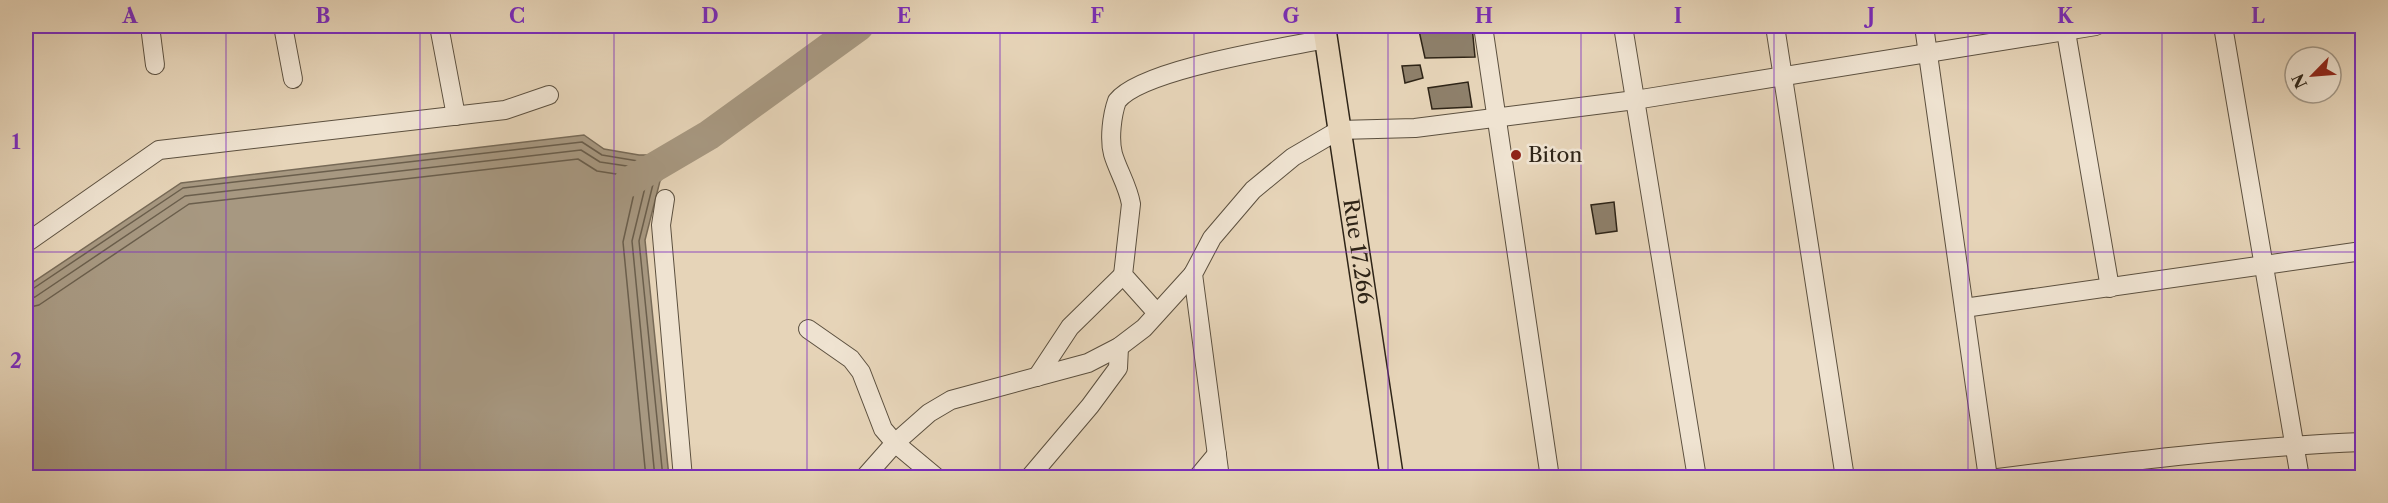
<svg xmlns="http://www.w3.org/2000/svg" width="2388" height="503" font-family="'Libre Caslon Text',serif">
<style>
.water{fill:#a79881;stroke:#776a57;stroke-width:1.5}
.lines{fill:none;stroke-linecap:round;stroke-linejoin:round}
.shore{stroke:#6a5e4c;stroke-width:1.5}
.river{stroke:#a79881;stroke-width:30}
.building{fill:#8e806b;stroke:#2e2417;stroke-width:1.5}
.minor-casing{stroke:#5c503f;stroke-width:20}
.major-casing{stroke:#2e2417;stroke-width:25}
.minor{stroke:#efe3d1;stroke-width:18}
.major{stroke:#e6d4b8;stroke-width:22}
.grid{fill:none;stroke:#7b2cbf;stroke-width:1.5;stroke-opacity:0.55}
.poi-dot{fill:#8f2418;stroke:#efe3d1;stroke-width:2}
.labels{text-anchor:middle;stroke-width:5;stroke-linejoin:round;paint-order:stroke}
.poi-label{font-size:21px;fill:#2e2417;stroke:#efe3d1;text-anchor:start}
.street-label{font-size:21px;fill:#2e2417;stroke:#efe3d1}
.neatline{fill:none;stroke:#7b2cbf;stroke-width:2}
.grid-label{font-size:20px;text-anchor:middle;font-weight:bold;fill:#7b2cbf}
</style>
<rect width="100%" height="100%" fill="#e6d4b8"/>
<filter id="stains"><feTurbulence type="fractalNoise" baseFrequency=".00333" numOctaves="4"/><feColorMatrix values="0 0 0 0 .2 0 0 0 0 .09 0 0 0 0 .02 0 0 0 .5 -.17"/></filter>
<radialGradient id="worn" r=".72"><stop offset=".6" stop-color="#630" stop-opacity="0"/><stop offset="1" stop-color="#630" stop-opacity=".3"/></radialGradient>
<!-- water -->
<path class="water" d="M 584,135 L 604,149 L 639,155 L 660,155 L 669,170 L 660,181 L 645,240 L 669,477 L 26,478 L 26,287 L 181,183 Z"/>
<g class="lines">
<!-- shore -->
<g class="shore">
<path d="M 26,291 L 31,290 L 183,188 L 582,142 L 602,155 L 638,161 L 655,161 L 661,170 L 654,180 L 639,241 L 663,478"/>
<path d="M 26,299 L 35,297 L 185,196 L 581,150 L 600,162 L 647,169 L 649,171 L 632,241 L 655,478"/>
<path d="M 26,308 L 39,305 L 189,204 L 578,159 L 597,171 L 635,177 L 637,180 L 623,242 L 646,478"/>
</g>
<!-- river -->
<path class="river" d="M 629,182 L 709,135 L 859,26"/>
</g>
<!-- building -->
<g class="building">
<path d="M 1364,26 L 1390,26 L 1391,29 L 1365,30 Z"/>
<path d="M 1418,26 L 1472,26 L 1475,57 L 1425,58 Z"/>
<path d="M 1420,65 L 1423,78 L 1405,83 L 1402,66 Z"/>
<path d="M 1468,82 L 1472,107 L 1432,109 L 1428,88 Z"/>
<path d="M 1614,202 L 1617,231 L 1596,234 L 1591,205 Z"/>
</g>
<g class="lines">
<defs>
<g id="minor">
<path d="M 150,26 L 155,65"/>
<path d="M 283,26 L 293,79"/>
<path d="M 439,26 L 456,116"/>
<path d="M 1483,26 L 1550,478"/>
<path d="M 1623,26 L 1697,478"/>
<path d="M 1775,26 L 1845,478"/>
<path d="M 1924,26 L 1988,478"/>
<path d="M 2065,26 L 2110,288"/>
<path d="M 2223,26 L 2300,478"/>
<path d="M 665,199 L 661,225 L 683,478"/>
<path d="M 26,243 L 159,150 L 505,110 L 549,95"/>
<path d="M 1964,308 L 2362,251"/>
<path d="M 1157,313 L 1123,275 L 1131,204 C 1128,186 1118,171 1113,154 C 1109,139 1112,115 1117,101 C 1142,69 1282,48 1326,39"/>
<path d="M 808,329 L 851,359 L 861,372 L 883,429 L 895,443 L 937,478"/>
<path d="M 1037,377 L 1070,327 L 1123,275"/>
<path d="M 864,478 L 895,443 L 929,413 L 951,400 L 1088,363 L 1119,347 L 1144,328 L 1193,274"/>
<path d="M 1029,478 L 1090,406 L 1118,368 L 1119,347"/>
<path d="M 1197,478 L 1217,454"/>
<path d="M 1220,478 L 1193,274 L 1212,238 L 1253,190 L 1293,157 L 1339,130 L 1415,128 L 1635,100 L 2096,26"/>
<path d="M 1998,478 C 2119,462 2240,447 2362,442"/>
</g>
<g id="major">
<path id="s1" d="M 1324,26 L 1392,478"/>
</g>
</defs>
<!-- minor casing -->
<use href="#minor" class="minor-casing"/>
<!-- major casing -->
<use href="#major" class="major-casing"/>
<!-- minor -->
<use href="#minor" class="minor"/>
<!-- major -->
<use href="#major" class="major"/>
</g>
<!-- grid -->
<path class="grid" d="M 226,26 L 226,478M 420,26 L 420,478M 614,26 L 614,478M 807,26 L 807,478M 1000,26 L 1000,478M 1194,26 L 1194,478M 1388,26 L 1388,478M 1581,26 L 1581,478M 1774,26 L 1774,478M 1968,26 L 1968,478M 2162,26 L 2162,478M 26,252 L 2362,252"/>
<!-- markers -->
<circle class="poi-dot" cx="1516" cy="155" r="6"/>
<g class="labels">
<!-- poi labels -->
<g class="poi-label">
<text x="1528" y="162">Biton</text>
</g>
<!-- street labels -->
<g class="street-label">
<text dy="7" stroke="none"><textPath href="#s1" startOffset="228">Rue 17.266</textPath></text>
</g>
</g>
<!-- margin -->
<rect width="2388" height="503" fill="none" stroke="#e6d4b8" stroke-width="66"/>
<!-- north arrow -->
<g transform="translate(2313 75) rotate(245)"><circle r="28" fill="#efe3d1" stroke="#a29787" stroke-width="1.5"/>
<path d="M0-4.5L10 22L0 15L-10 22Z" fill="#8f2418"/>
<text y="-9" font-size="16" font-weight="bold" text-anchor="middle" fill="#2e2417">N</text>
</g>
<rect x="33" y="33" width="2322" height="437" class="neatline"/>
<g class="grid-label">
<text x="130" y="23">A</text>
<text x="323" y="23">B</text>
<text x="517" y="23">C</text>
<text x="710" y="23">D</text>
<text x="904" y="23">E</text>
<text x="1097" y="23">F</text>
<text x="1291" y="23">G</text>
<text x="1484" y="23">H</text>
<text x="1678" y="23">I</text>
<text x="1871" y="23">J</text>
<text x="2065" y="23">K</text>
<text x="2258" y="23">L</text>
<text x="16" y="149">1</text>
<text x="16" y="368">2</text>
</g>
<rect width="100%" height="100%" filter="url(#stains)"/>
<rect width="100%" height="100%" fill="url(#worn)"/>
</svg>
